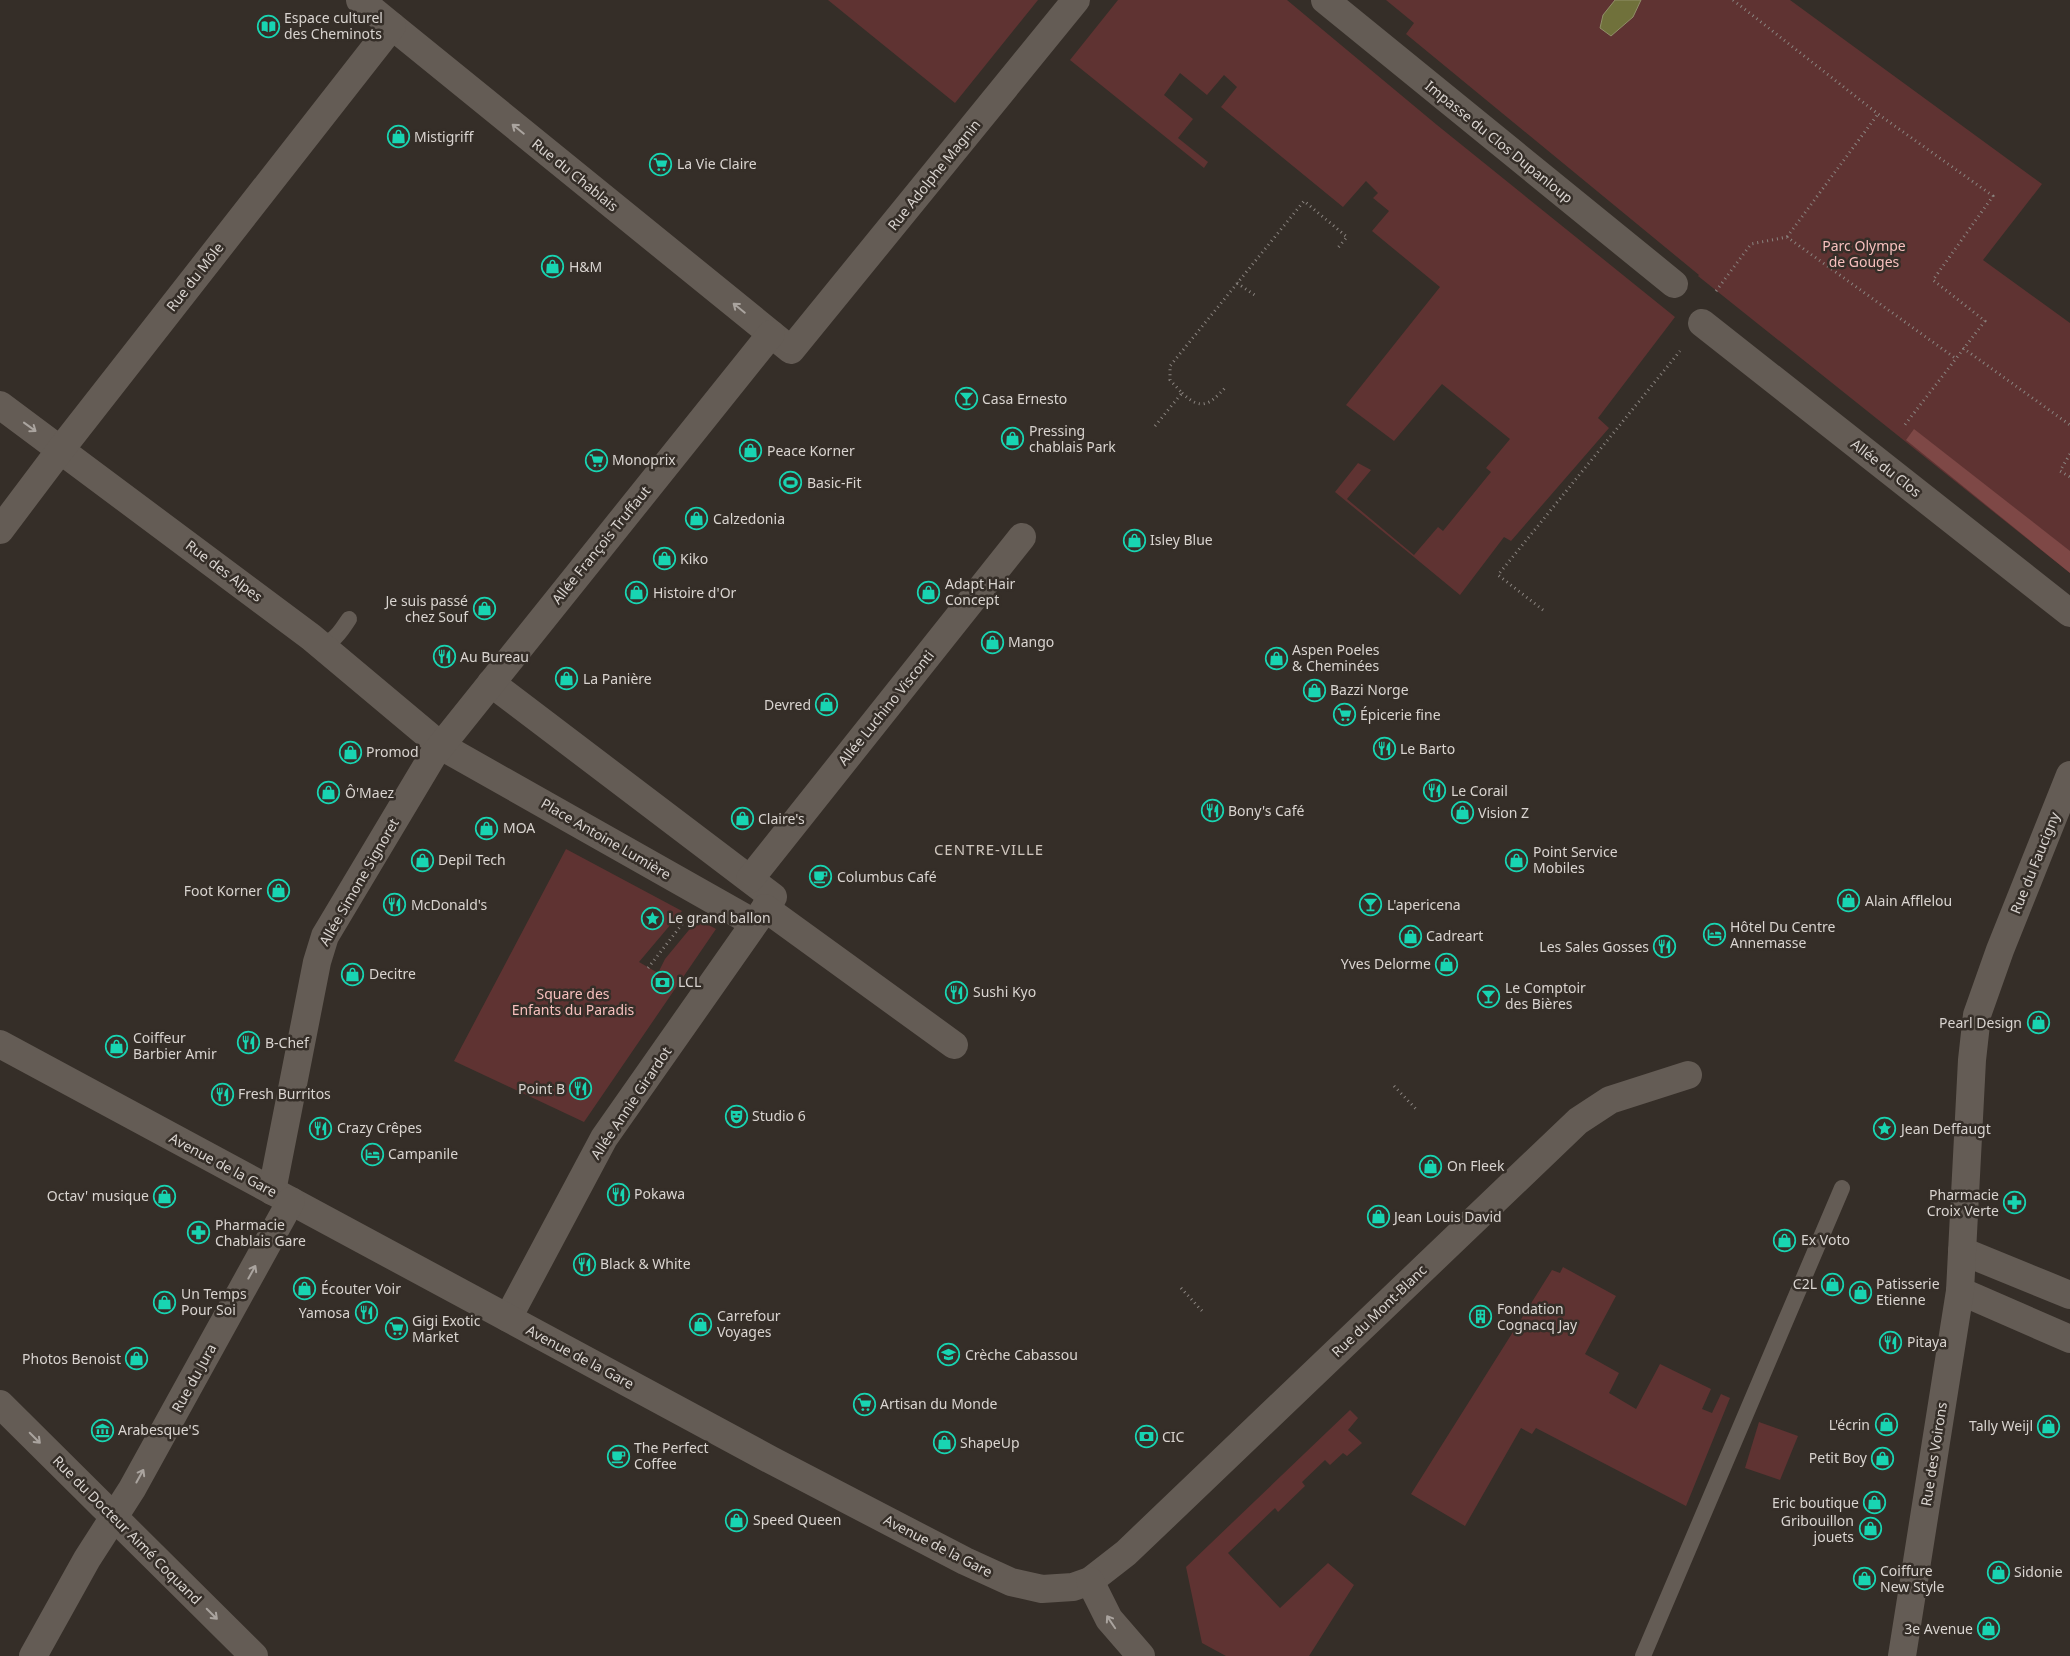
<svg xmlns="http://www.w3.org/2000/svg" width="2070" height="1656" font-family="'Noto Sans',sans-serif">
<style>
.green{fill:#5f3332}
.forest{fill:#7e4846}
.water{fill:#70713b;stroke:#908f68}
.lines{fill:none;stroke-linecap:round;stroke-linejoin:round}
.path{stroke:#8b8580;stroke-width:3;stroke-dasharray:1 4;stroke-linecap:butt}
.lane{stroke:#645c55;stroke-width:16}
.street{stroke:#645c55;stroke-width:28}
.secondary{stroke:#645c55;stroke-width:28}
.oneway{stroke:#aaa49f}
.labels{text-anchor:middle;stroke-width:5;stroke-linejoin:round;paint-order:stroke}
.poi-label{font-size:14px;fill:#d9d4d0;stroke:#352e28;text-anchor:start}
.street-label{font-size:14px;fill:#d9d4d0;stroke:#352e28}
.park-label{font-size:14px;fill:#f7c0be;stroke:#352e28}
.neighbourhood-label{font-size:15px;letter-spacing:1px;fill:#cfc6be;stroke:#352e28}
</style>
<rect width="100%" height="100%" fill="#352e28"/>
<!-- green -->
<g class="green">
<path d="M 828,0 L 1038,0 L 955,103 Z"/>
<path d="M 1118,0 L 1287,0 L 1437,125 L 1675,317 L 1598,418 L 1609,428 L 1511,541 L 1504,537 L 1460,595 L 1335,492 L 1358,463 L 1371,470 L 1347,499 L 1414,555 L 1438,527 L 1443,531 L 1491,472 L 1486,468 L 1510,439 L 1442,384 L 1394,441 L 1346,405 L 1440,287 L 1372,231 L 1389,211 L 1373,198 L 1378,193 L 1366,181 L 1343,207 L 1221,107 L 1237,87 L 1224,75 L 1207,95 L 1180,73 L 1164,95 L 1193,119 L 1178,138 L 1208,162 L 1204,168 L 1070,60 Z"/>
<path d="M 1386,0 L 1790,0 L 2042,184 L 1983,260 L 2070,323 L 2070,573 L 1698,276 L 1699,275 L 1406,34 L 1414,23 Z"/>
<path d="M 566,849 L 682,911 L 639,962 L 658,973 L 665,959 L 698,919 L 716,929 L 584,1122 L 454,1061 Z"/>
<path d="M 1563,1267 L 1616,1296 L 1585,1354 L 1619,1373 L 1609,1393 L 1636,1409 L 1660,1364 L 1711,1389 L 1702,1409 L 1712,1413 L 1721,1394 L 1730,1398 L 1686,1506 L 1536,1428 L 1532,1434 L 1521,1428 L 1465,1526 L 1411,1494 L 1552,1270 L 1560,1273 Z"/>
<path d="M 1350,1410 L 1358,1418 L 1348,1430 L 1362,1443 L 1347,1456 L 1343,1453 L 1330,1465 L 1325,1460 L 1302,1482 L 1305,1486 L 1278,1512 L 1275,1508 L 1228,1553 L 1280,1608 L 1328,1563 L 1354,1585 L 1309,1656 L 1226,1656 L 1202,1643 L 1186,1567 Z"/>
<path d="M 1759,1422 L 1798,1436 L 1780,1480 L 1745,1468 Z"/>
</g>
<!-- forest -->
<path class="forest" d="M 1914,429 L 2070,551 L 2070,573 L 1906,440 Z"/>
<!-- water -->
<path class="water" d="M 1615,0 L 1641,0 L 1633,17 L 1611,36 L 1600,28 L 1603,15 Z"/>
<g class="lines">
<!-- path -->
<g class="path">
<path d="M 1733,0 L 1878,114 L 1993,196 L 1933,280 L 1985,321 L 1904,426"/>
<path d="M 1787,237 L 1878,114"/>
<path d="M 1237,283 L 1256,296"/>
<path d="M 1716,291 L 1751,244 L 1787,237 L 1955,358"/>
<path d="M 1963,348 L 2070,425"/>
<path d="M 1182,393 C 1201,411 1209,405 1225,388"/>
<path d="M 1155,426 L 1182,393 L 1170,380 L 1170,366 L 1304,201 L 1347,237 L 1336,250"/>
<path d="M 2070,454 L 2060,471 L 2070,477"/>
<path d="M 1543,610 L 1498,575 L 1680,351"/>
<path d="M 648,968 L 683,923"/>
<path d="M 1394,1086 L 1416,1109"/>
<path d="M 1181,1288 L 1203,1312"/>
</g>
<!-- lane -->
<g class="lane">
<path d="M 315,640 C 332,648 340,632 349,619"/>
<path d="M 1643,1656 L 1842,1188"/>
</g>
<!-- street -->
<g class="street">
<path d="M 1325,0 L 1674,284"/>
<path d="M 392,26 L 791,350 L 1076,0"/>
<path d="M 1702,323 L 2070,613"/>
<path d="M 0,405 L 311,637 L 441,746 L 754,923"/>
<path d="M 491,683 L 773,897 L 604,1138 L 508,1318"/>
<path d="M 750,879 L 1022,537"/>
<path d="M 765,908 L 954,1045"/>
<path d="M 0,1044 L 771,1460 L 965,1561 L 1011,1582 L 1042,1589 L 1073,1587 L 1090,1581 L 1126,1553 L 1578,1121 L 1610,1100 L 1688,1075"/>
<path d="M 272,1191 L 317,962 L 325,936 L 432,757 L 771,334"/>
<path d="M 1962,1251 L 2070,1295"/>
<path d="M 1960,1291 L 2070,1339"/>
<path d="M 0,1404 L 254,1656"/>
<path d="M 1090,1581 L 1109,1619 L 1141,1656"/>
<path d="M 33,1656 L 87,1559 L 132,1489 L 291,1201"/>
<path d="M 1902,1656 L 1960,1291 L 1972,1060 L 1977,1015 L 2000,950 L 2070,775"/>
</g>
<!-- secondary -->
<path class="secondary" d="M 0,530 L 61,449 L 392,26 L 360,0"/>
</g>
<!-- one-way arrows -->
<defs><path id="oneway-shaft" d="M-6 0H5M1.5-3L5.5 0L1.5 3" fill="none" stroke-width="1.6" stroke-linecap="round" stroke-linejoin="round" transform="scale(1.25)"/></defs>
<g class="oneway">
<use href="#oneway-shaft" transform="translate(518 129) rotate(-141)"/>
<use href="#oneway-shaft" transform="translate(739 308) rotate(-141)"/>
<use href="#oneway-shaft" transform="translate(30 427) rotate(36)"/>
<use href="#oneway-shaft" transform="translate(252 1272) rotate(-61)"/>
<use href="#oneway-shaft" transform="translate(35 1438) rotate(45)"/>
<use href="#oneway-shaft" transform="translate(140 1476) rotate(-61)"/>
<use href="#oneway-shaft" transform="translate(212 1614) rotate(45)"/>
<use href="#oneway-shaft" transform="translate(1111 1622) rotate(-124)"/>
</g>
<!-- icons -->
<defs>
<symbol id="library-ring" viewBox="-11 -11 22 22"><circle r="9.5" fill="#352e28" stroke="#18d5b2" stroke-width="1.5"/><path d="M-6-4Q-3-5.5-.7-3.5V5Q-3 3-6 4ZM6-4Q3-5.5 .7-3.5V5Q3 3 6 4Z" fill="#18d5b2"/></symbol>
<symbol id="shop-ring" viewBox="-11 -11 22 22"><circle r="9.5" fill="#352e28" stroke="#18d5b2" stroke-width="1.5"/><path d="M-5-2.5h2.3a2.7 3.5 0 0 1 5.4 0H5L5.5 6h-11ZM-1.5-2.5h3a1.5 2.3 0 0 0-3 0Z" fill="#18d5b2"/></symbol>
<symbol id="supermarket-ring" viewBox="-11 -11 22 22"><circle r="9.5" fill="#352e28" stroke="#18d5b2" stroke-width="1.5"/><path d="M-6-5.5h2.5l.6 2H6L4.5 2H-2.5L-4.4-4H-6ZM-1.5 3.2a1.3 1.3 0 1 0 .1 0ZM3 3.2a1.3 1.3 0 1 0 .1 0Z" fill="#18d5b2"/></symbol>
<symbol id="bar-ring" viewBox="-11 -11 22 22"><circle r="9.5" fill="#352e28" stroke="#18d5b2" stroke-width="1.5"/><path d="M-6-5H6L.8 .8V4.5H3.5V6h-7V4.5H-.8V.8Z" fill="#18d5b2"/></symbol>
<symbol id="stadium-ring" viewBox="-11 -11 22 22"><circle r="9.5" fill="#352e28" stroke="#18d5b2" stroke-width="1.5"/><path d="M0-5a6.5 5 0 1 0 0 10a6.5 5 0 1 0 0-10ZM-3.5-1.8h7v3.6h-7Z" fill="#18d5b2"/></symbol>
<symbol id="restaurant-ring" viewBox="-11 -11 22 22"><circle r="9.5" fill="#352e28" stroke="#18d5b2" stroke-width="1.5"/><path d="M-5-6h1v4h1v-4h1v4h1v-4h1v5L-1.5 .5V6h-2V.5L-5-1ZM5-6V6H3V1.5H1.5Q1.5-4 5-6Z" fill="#18d5b2"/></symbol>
<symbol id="cafe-ring" viewBox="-11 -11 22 22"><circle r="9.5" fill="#352e28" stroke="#18d5b2" stroke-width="1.5"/><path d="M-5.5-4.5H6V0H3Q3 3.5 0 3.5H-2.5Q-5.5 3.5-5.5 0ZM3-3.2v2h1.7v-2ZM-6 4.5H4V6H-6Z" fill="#18d5b2"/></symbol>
<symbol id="sight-ring" viewBox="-11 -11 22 22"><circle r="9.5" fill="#352e28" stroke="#18d5b2" stroke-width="1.5"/><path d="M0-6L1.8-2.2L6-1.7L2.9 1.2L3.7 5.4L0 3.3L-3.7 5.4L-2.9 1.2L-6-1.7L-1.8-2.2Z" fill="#18d5b2"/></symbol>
<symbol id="hotel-ring" viewBox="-11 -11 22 22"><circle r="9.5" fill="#352e28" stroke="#18d5b2" stroke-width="1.5"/><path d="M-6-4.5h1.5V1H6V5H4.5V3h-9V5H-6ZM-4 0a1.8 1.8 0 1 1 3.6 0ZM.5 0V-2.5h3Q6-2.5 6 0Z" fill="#18d5b2"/></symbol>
<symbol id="bank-ring" viewBox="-11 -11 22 22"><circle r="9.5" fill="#352e28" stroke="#18d5b2" stroke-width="1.5"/><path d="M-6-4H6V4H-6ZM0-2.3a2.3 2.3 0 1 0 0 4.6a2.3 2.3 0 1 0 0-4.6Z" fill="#18d5b2"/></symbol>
<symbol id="theatre-ring" viewBox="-11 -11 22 22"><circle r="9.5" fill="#352e28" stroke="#18d5b2" stroke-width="1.5"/><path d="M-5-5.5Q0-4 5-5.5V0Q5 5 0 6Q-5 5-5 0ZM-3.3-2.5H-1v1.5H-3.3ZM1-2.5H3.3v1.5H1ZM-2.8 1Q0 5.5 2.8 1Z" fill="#18d5b2"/></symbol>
<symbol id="pharmacy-ring" viewBox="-11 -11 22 22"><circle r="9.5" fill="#352e28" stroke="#18d5b2" stroke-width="1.5"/><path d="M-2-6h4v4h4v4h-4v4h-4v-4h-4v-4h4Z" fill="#18d5b2"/></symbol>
<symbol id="building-ring" viewBox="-11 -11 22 22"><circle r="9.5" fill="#352e28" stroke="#18d5b2" stroke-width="1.5"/><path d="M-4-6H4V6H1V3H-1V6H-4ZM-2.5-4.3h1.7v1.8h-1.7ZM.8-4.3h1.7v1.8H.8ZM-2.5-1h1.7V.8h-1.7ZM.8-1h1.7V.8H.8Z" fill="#18d5b2"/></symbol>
<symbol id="school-ring" viewBox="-11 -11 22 22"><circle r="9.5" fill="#352e28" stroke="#18d5b2" stroke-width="1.5"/><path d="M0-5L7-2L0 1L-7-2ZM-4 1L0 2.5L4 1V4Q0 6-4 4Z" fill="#18d5b2"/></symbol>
<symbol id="museum-ring" viewBox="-11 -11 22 22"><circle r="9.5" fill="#352e28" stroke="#18d5b2" stroke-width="1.5"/><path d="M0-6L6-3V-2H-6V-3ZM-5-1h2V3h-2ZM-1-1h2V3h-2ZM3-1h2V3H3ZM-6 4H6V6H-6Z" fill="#18d5b2"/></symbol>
</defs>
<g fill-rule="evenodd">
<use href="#library-ring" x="256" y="14" width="25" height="25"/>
<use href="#shop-ring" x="386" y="124" width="25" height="25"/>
<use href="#supermarket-ring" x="648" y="152" width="25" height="25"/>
<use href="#shop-ring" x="540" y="254" width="25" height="25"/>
<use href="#bar-ring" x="954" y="386" width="25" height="25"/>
<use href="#shop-ring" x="1000" y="426" width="25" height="25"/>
<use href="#shop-ring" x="738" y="438" width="25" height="25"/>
<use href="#supermarket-ring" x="584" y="448" width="25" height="25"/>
<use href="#stadium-ring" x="778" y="470" width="25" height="25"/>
<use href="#shop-ring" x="684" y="506" width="25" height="25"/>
<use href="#shop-ring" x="1122" y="528" width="25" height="25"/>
<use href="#shop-ring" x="652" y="546" width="25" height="25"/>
<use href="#shop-ring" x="916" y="580" width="25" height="25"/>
<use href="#shop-ring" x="624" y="580" width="25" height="25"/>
<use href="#shop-ring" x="472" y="596" width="25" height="25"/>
<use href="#shop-ring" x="980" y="630" width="25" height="25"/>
<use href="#restaurant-ring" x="432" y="644" width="25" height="25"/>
<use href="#shop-ring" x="1264" y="646" width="25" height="25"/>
<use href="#shop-ring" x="554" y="666" width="25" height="25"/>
<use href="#shop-ring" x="1302" y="678" width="25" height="25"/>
<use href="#shop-ring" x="814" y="692" width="25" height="25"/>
<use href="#supermarket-ring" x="1332" y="702" width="25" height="25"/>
<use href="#restaurant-ring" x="1372" y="736" width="25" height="25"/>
<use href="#shop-ring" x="338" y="740" width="25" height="25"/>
<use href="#restaurant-ring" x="1422" y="778" width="25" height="25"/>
<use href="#shop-ring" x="316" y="780" width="25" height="25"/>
<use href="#restaurant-ring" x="1200" y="798" width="25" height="25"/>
<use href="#shop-ring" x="1450" y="800" width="25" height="25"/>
<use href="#shop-ring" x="730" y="806" width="25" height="25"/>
<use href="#shop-ring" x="474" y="816" width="25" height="25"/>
<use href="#shop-ring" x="410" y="848" width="25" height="25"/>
<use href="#shop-ring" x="1504" y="848" width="25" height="25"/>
<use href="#cafe-ring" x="808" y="864" width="25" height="25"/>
<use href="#shop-ring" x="266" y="878" width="25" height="25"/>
<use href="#shop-ring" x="1836" y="888" width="25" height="25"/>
<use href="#restaurant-ring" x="382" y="892" width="25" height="25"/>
<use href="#bar-ring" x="1358" y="892" width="25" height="25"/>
<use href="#sight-ring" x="640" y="906" width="25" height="25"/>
<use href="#hotel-ring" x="1702" y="922" width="25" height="25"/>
<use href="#shop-ring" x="1398" y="924" width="25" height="25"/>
<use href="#restaurant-ring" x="1652" y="934" width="25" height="25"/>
<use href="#shop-ring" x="1434" y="952" width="25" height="25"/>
<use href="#shop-ring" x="340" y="962" width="25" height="25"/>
<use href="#bank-ring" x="650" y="970" width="25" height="25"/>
<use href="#restaurant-ring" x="944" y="980" width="25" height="25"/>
<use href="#bar-ring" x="1476" y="984" width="25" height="25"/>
<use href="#shop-ring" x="2026" y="1010" width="25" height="25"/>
<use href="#restaurant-ring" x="236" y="1030" width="25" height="25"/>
<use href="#shop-ring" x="104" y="1034" width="25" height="25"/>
<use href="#restaurant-ring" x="568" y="1076" width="25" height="25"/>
<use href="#restaurant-ring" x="210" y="1082" width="25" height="25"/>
<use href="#theatre-ring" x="724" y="1104" width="25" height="25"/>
<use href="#restaurant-ring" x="308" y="1116" width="25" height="25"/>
<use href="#sight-ring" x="1872" y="1116" width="25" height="25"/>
<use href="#hotel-ring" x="360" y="1142" width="25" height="25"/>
<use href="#shop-ring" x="1418" y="1154" width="25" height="25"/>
<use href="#restaurant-ring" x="606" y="1182" width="25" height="25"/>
<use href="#shop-ring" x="152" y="1184" width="25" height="25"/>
<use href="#pharmacy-ring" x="2002" y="1190" width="25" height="25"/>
<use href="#shop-ring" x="1366" y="1204" width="25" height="25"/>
<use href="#pharmacy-ring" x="186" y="1220" width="25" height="25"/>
<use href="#shop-ring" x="1772" y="1228" width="25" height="25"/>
<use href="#restaurant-ring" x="572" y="1252" width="25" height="25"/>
<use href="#shop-ring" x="1820" y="1272" width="25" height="25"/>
<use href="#shop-ring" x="292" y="1276" width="25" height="25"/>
<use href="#shop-ring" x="1848" y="1280" width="25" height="25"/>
<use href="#shop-ring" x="152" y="1290" width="25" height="25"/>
<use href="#restaurant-ring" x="354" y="1300" width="25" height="25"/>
<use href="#building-ring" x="1468" y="1304" width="25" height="25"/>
<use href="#shop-ring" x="688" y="1312" width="25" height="25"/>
<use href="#supermarket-ring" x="384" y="1316" width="25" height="25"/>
<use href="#restaurant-ring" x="1878" y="1330" width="25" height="25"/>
<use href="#school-ring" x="936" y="1342" width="25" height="25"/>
<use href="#shop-ring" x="124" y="1346" width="25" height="25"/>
<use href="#supermarket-ring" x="852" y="1392" width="25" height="25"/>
<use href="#shop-ring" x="1874" y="1412" width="25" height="25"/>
<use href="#shop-ring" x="2036" y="1414" width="25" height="25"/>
<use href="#museum-ring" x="90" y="1418" width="25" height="25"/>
<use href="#bank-ring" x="1134" y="1424" width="25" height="25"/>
<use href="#shop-ring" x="932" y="1430" width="25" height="25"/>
<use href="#cafe-ring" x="606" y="1444" width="25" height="25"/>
<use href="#shop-ring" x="1870" y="1446" width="25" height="25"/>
<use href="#shop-ring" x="1862" y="1490" width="25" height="25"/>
<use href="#shop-ring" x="724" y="1508" width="25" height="25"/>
<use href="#shop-ring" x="1858" y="1516" width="25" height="25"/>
<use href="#shop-ring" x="1986" y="1560" width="25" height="25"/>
<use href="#shop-ring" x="1852" y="1566" width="25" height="25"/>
<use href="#shop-ring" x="1976" y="1616" width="25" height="25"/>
</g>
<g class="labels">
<!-- poi labels -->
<g class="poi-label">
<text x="284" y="23">Espace culturel<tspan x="284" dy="16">des Cheminots</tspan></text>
<text x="414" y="142">Mistigriff</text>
<text x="677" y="169">La Vie Claire</text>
<text x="569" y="272">H&amp;M</text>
<text x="982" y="404">Casa Ernesto</text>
<text x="1029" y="436">Pressing<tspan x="1029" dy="16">chablais Park</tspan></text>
<text x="767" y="456">Peace Korner</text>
<text x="612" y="465">Monoprix</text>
<text x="807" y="488">Basic-Fit</text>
<text x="713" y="524">Calzedonia</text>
<text x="1150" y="545">Isley Blue</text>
<text x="680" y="564">Kiko</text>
<text x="945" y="589">Adapt Hair<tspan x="945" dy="16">Concept</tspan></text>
<text x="653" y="598">Histoire d'Or</text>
<text x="468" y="606" text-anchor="end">Je suis passé<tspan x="468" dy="16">chez Souf</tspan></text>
<text x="1008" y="647">Mango</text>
<text x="1292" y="655">Aspen Poeles<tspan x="1292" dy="16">&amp; Cheminées</tspan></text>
<text x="460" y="662">Au Bureau</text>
<text x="583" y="684">La Panière</text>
<text x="1330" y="695">Bazzi Norge</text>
<text x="811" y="710" text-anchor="end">Devred</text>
<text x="1360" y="720">Épicerie fine</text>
<text x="1400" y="754">Le Barto</text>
<text x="366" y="757">Promod</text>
<text x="1451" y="796">Le Corail</text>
<text x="345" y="798">Ô'Maez</text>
<text x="1228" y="816">Bony's Café</text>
<text x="1478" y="818">Vision Z</text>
<text x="758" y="824">Claire's</text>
<text x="503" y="833">MOA</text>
<text x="1533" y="857">Point Service<tspan x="1533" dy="16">Mobiles</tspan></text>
<text x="438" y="865">Depil Tech</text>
<text x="837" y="882">Columbus Café</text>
<text x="262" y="896" text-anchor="end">Foot Korner</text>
<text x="1865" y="906">Alain Afflelou</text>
<text x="411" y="910">McDonald's</text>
<text x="1387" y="910">L'apericena</text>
<text x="668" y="923">Le grand ballon</text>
<text x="1730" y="932">Hôtel Du Centre<tspan x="1730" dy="16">Annemasse</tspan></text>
<text x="1426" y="941">Cadreart</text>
<text x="1649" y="952" text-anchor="end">Les Sales Gosses</text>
<text x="1431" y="969" text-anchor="end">Yves Delorme</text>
<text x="369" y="979">Decitre</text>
<text x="678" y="987">LCL</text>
<text x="1505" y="993">Le Comptoir<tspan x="1505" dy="16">des Bières</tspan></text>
<text x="973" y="997">Sushi Kyo</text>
<text x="2022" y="1028" text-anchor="end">Pearl Design</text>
<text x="133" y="1043">Coiffeur<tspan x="133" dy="16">Barbier Amir</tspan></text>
<text x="265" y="1048">B-Chef</text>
<text x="565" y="1094" text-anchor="end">Point B</text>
<text x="238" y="1099">Fresh Burritos</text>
<text x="752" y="1121">Studio 6</text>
<text x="337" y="1133">Crazy Crêpes</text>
<text x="1901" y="1134">Jean Deffaugt</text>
<text x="388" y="1159">Campanile</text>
<text x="1447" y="1171">On Fleek</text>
<text x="634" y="1199">Pokawa</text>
<text x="1999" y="1200" text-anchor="end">Pharmacie<tspan x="1999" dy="16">Croix Verte</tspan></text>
<text x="149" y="1201" text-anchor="end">Octav' musique</text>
<text x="1394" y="1222">Jean Louis David</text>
<text x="215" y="1230">Pharmacie<tspan x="215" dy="16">Chablais Gare</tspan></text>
<text x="1801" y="1245">Ex Voto</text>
<text x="600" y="1269">Black &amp; White</text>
<text x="1817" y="1289" text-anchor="end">C2L</text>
<text x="1876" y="1289">Patisserie<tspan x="1876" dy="16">Etienne</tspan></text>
<text x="321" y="1294">Écouter Voir</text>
<text x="181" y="1299">Un Temps<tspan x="181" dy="16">Pour Soi</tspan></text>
<text x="1497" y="1314">Fondation<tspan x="1497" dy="16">Cognacq Jay</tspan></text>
<text x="350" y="1318" text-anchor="end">Yamosa</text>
<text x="717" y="1321">Carrefour<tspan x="717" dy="16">Voyages</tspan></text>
<text x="412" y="1326">Gigi Exotic<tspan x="412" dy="16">Market</tspan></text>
<text x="1907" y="1347">Pitaya</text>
<text x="965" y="1360">Crèche Cabassou</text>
<text x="121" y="1364" text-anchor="end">Photos Benoist</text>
<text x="880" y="1409">Artisan du Monde</text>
<text x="1870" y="1430" text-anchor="end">L'écrin</text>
<text x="2033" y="1431" text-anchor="end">Tally Weijl</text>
<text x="118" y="1435">Arabesque'S</text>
<text x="1162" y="1442">CIC</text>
<text x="960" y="1448">ShapeUp</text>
<text x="634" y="1453">The Perfect<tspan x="634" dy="16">Coffee</tspan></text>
<text x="1867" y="1463" text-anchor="end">Petit Boy</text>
<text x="1859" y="1508" text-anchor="end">Eric boutique</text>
<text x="753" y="1525">Speed Queen</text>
<text x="1854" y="1526" text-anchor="end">Gribouillon<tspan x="1854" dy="16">jouets</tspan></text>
<text x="1880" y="1576">Coiffure<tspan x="1880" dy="16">New Style</tspan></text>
<text x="2014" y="1577">Sidonie</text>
<text x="1973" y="1634" text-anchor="end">3e Avenue</text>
</g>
<!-- street labels -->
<g class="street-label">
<text transform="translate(1499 142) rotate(39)" y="5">Impasse du Clos Dupanloup</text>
<text transform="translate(575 175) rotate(39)" y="5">Rue du Chablais</text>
<text transform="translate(934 175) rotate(-51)" y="5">Rue Adolphe Magnin</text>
<text transform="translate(195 277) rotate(-52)" y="5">Rue du Môle</text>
<text transform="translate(1886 468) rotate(38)" y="5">Allée du Clos</text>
<text transform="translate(601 545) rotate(-51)" y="5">Allée François Truffaut</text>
<text transform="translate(224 571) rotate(37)" y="5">Rue des Alpes</text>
<text transform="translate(886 708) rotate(-51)" y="5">Allée Luchino Visconti</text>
<text transform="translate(606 839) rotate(30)" y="5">Place Antoine Lumière</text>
<text transform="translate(2035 863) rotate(-68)" y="5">Rue du Faucigny</text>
<text transform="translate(359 882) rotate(-60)" y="5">Allée Simone Signoret</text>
<text transform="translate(631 1103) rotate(-56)" y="5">Allée Annie Girardot</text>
<text transform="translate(223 1165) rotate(28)" y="5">Avenue de la Gare</text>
<text transform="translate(1379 1311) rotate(-44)" y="5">Rue du Mont-Blanc</text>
<text transform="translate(580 1357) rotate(28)" y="5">Avenue de la Gare</text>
<text transform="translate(194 1378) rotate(-61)" y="5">Rue du Jura</text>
<text transform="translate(1934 1454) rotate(-81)" y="5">Rue des Voirons</text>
<text transform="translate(127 1530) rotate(45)" y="5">Rue du Docteur Aimé Coquand</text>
<text transform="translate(938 1546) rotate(27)" y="5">Avenue de la Gare</text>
</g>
<!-- park labels -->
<g class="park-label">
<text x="1864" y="251">Parc Olympe<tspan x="1864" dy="16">de Gouges</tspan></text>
<text x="573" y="999">Square des<tspan x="573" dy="16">Enfants du Paradis</tspan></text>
</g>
<!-- neighbourhood labels -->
<g class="neighbourhood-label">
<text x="989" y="855">CENTRE-VILLE</text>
</g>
</g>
</svg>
